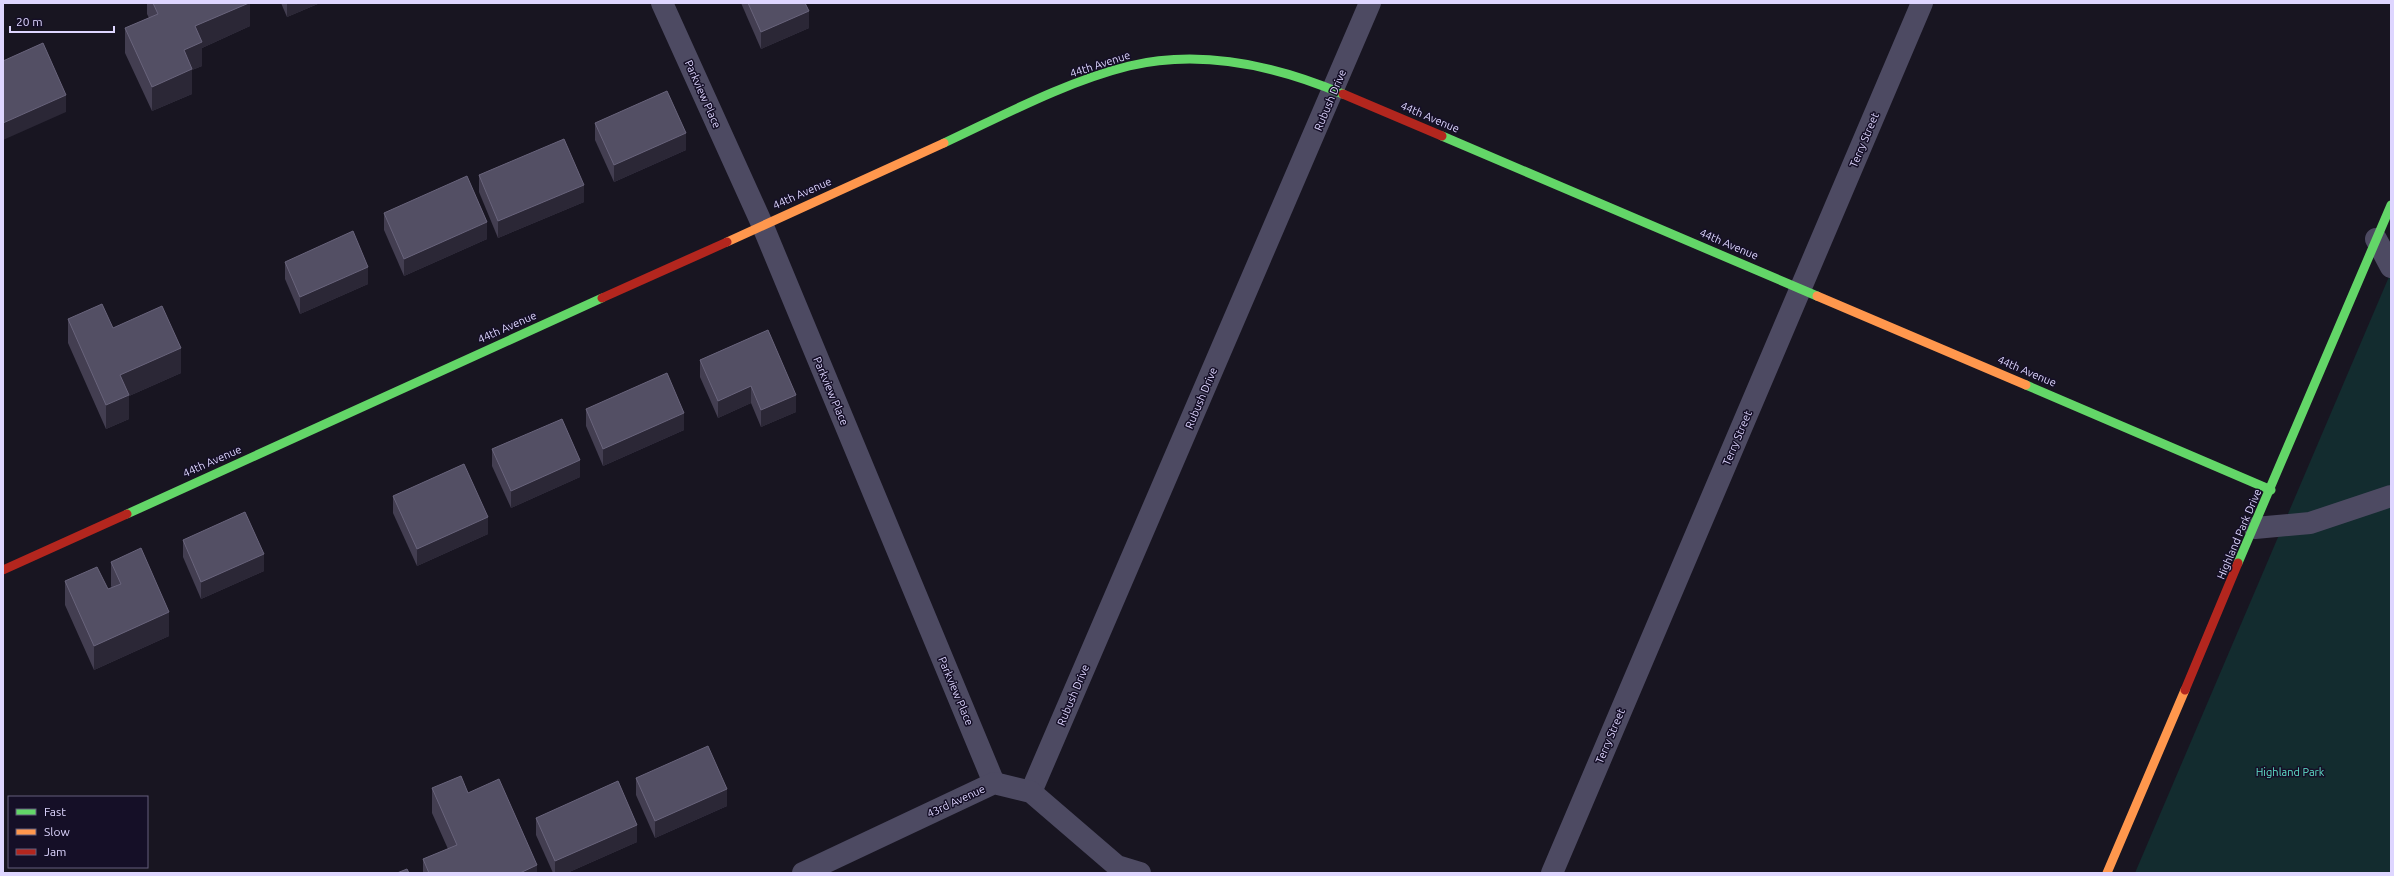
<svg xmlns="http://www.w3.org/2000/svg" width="2394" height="876" font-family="Ubuntu,sans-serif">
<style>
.green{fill:#132c2f}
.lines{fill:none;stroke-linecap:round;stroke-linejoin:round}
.street{stroke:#4d4a62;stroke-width:22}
.fast{stroke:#63d668;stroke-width:9}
.slow{stroke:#ff974d;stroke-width:9}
.jam{stroke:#b3261e;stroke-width:9}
.wall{fill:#433e51}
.shaded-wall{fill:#2b2736}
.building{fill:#534f64;stroke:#69647c}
.labels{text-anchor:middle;stroke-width:3;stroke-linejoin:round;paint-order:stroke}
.street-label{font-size:11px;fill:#ded6ff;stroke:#150f27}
.park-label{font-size:11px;fill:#60e1cb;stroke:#150f27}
</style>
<rect width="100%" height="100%" fill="#181521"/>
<!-- green -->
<path class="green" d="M 2391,272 L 2391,873 L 2135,873 Z"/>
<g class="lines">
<!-- street -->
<g class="street">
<path d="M 662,3 L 762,224 L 994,783"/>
<path d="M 2376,239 L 2391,267"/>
<path d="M 2255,528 L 2310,523 L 2391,496"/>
<path d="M 1031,792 L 1370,3"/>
<path d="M 803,873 L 994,783 L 1031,792 L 1117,866 L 1140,873"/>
<path d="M 1552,873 L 1922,3"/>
</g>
<!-- fast -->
<g class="fast">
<path d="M 1442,136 L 1817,296"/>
<path d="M 944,143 C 1004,115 1065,82 1129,66 C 1201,49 1277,66 1343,94"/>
<path d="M 2026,385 L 2271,490"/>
<path d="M 127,514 L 602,298"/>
<path d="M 2238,563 L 2391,205"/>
</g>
<!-- slow -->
<g class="slow">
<path d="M 727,242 L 944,143"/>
<path d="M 1817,296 L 2026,385"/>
<path d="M 2107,873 L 2185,690"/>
</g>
<!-- jam -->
<g class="jam">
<path d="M 1343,94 L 1442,136"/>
<path d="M 602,298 L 727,242"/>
<path d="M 3,570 L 127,514"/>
<path d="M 2185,690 L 2238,563"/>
</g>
</g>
<!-- wall -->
<g class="wall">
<path d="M 147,3 L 250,3 L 250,26 L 202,48 L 202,66 L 192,70 L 192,94 L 152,111 L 125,53 L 125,28 L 149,18 L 147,14 Z"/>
<path d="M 281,3 L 320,3 L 287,17 Z"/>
<path d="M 741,3 L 805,3 L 809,28 L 761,49 Z"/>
<path d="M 595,123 L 686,150 L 614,182 L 595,140 Z"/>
<path d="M 479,175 L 584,202 L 498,238 L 479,192 Z"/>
<path d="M 384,213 L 487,239 L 404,276 L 384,230 Z"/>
<path d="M 285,262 L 368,284 L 300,314 L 285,279 Z"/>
<path d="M 68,319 L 113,328 L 181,373 L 129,396 L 129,419 L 106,429 L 68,343 Z"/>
<path d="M 768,330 L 796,412 L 761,427 L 751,403 L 718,418 L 700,377 L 700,360 Z"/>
<path d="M 586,409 L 684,430 L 603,466 L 586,426 Z"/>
<path d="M 492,449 L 580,477 L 511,508 L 492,466 Z"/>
<path d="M 393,496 L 488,534 L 417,566 L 393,513 Z"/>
<path d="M 183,540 L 264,571 L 201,599 L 183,557 Z"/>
<path d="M 111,562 L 169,636 L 94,670 L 65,605 L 65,581 L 108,589 L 112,588 L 111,586 Z"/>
<path d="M 636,778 L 727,806 L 655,838 L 636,795 Z"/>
<path d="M 432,788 L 537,873 L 423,873 L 423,859 L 448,849 L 432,813 Z"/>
<path d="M 536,818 L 637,842 L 567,873 L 553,873 L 536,835 Z"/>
</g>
<!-- shaded-wall -->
<g class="shaded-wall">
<path d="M 249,3 L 250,3 L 250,26 L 202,48 L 202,66 L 192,70 L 192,94 L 152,111 L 152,87 L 184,50 L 195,26 Z"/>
<path d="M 287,3 L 320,3 L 287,17 Z"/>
<path d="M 809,11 L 809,28 L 761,49 L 761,32 Z"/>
<path d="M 66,95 L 66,112 L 3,140 L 3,123 Z"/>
<path d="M 686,133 L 686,150 L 614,182 L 614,165 Z"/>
<path d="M 584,185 L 584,202 L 498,238 L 498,221 Z"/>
<path d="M 487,222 L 487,239 L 404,276 L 404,259 Z"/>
<path d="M 368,267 L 368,284 L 300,314 L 300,297 Z"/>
<path d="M 181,348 L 181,373 L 129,396 L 129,419 L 106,429 L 106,405 L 120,375 Z"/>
<path d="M 751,386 L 751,403 L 718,418 L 718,401 Z"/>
<path d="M 796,395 L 796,412 L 761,427 L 761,410 Z"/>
<path d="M 684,413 L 684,430 L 603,466 L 603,449 Z"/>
<rect x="3" y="431" width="1" height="17"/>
<path d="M 580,460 L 580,477 L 511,508 L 511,491 Z"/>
<path d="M 488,517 L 488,534 L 417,566 L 417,549 Z"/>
<path d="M 264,554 L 264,571 L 201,599 L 201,582 Z"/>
<path d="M 169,612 L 169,636 L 94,670 L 94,646 Z"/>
<path d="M 727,789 L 727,806 L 655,838 L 655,821 Z"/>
<path d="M 637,825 L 637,842 L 567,873 L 555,873 L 555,861 Z"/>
<path d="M 537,865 L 537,873 L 520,873 Z"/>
</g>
<!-- building -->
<g class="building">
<path d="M 153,3 L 249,3 L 195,26 L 202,42 L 184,50 L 192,69 L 152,87 L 125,28 L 158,14 Z"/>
<path d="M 748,3 L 805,3 L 809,11 L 761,32 Z"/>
<path d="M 43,43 L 66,95 L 3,123 L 3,61 Z"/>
<path d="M 667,91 L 686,133 L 614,165 L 595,123 Z"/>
<path d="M 564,139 L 584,185 L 498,221 L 479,175 Z"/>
<path d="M 467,176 L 487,222 L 404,259 L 384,213 Z"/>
<path d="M 353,231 L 368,267 L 300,297 L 285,262 Z"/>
<path d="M 102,304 L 113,328 L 162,306 L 181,348 L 120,375 L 129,395 L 106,405 L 68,319 Z"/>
<path d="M 768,330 L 796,395 L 761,410 L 751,386 L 718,401 L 700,360 Z"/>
<path d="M 667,373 L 684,413 L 603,449 L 586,409 Z"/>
<path d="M 562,419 L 580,460 L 511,491 L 492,449 Z"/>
<path d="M 464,464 L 488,517 L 417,549 L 393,496 Z"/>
<path d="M 245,512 L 264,554 L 201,582 L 183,540 Z"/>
<path d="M 141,548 L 169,612 L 94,646 L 65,581 L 97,567 L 108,589 L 121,584 L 111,562 Z"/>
<path d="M 708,746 L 727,789 L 655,821 L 636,778 Z"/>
<path d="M 461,776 L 468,793 L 499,779 L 537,865 L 520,873 L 429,873 L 423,859 L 457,845 L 432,788 Z"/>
<path d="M 618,781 L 637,825 L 555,861 L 536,818 Z"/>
<path d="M 407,869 L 409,873 L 397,873 Z"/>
</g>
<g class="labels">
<!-- street labels -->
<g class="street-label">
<text transform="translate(1100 64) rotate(-18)" y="4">44th Avenue</text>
<text transform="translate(703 94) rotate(66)" y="4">Parkview Place</text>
<text transform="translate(1330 100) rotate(-67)" y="4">Rubush Drive</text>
<text transform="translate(1430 117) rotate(23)" y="4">44th Avenue</text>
<text transform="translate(1864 140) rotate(-67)" y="4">Terry Street</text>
<text transform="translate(802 193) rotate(-24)" y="4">44th Avenue</text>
<text transform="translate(1729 244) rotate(23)" y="4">44th Avenue</text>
<text transform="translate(507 327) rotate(-24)" y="4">44th Avenue</text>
<text transform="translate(2027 371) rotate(23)" y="4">44th Avenue</text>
<text transform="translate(831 391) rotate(67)" y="4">Parkview Place</text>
<text transform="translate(1201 398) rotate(-67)" y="4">Rubush Drive</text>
<text transform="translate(1737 438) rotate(-67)" y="4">Terry Street</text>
<text transform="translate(212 461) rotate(-24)" y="4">44th Avenue</text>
<text transform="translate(2239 534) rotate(-67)" y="4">Highland Park Drive</text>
<text transform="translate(956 691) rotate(67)" y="4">Parkview Place</text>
<text transform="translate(1073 695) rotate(-67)" y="4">Rubush Drive</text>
<text transform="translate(1610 736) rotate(-67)" y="4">Terry Street</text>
<text transform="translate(956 801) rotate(-25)" y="4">43rd Avenue</text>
</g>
<!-- park labels -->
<g class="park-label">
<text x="2290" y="776">Highland Park</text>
</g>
</g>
<!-- border -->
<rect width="2394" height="876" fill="none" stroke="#ded6ff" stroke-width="8"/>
<!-- legend -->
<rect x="8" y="796" width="140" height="72" fill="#150f27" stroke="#655f7d"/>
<rect x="16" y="809" width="20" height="6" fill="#63d668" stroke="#655f7d"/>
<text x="44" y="816" font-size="12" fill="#ded6ff">Fast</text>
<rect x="16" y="829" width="20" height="6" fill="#ff974d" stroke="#655f7d"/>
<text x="44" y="836" font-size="12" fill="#ded6ff">Slow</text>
<rect x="16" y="849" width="20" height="6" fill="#b3261e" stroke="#655f7d"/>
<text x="44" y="856" font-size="12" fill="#ded6ff">Jam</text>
<!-- scale -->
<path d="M10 26v6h104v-6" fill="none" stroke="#ded6ff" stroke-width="2"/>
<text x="16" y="26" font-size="12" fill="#ded6ff" stroke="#150f27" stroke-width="3" paint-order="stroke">20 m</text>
</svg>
